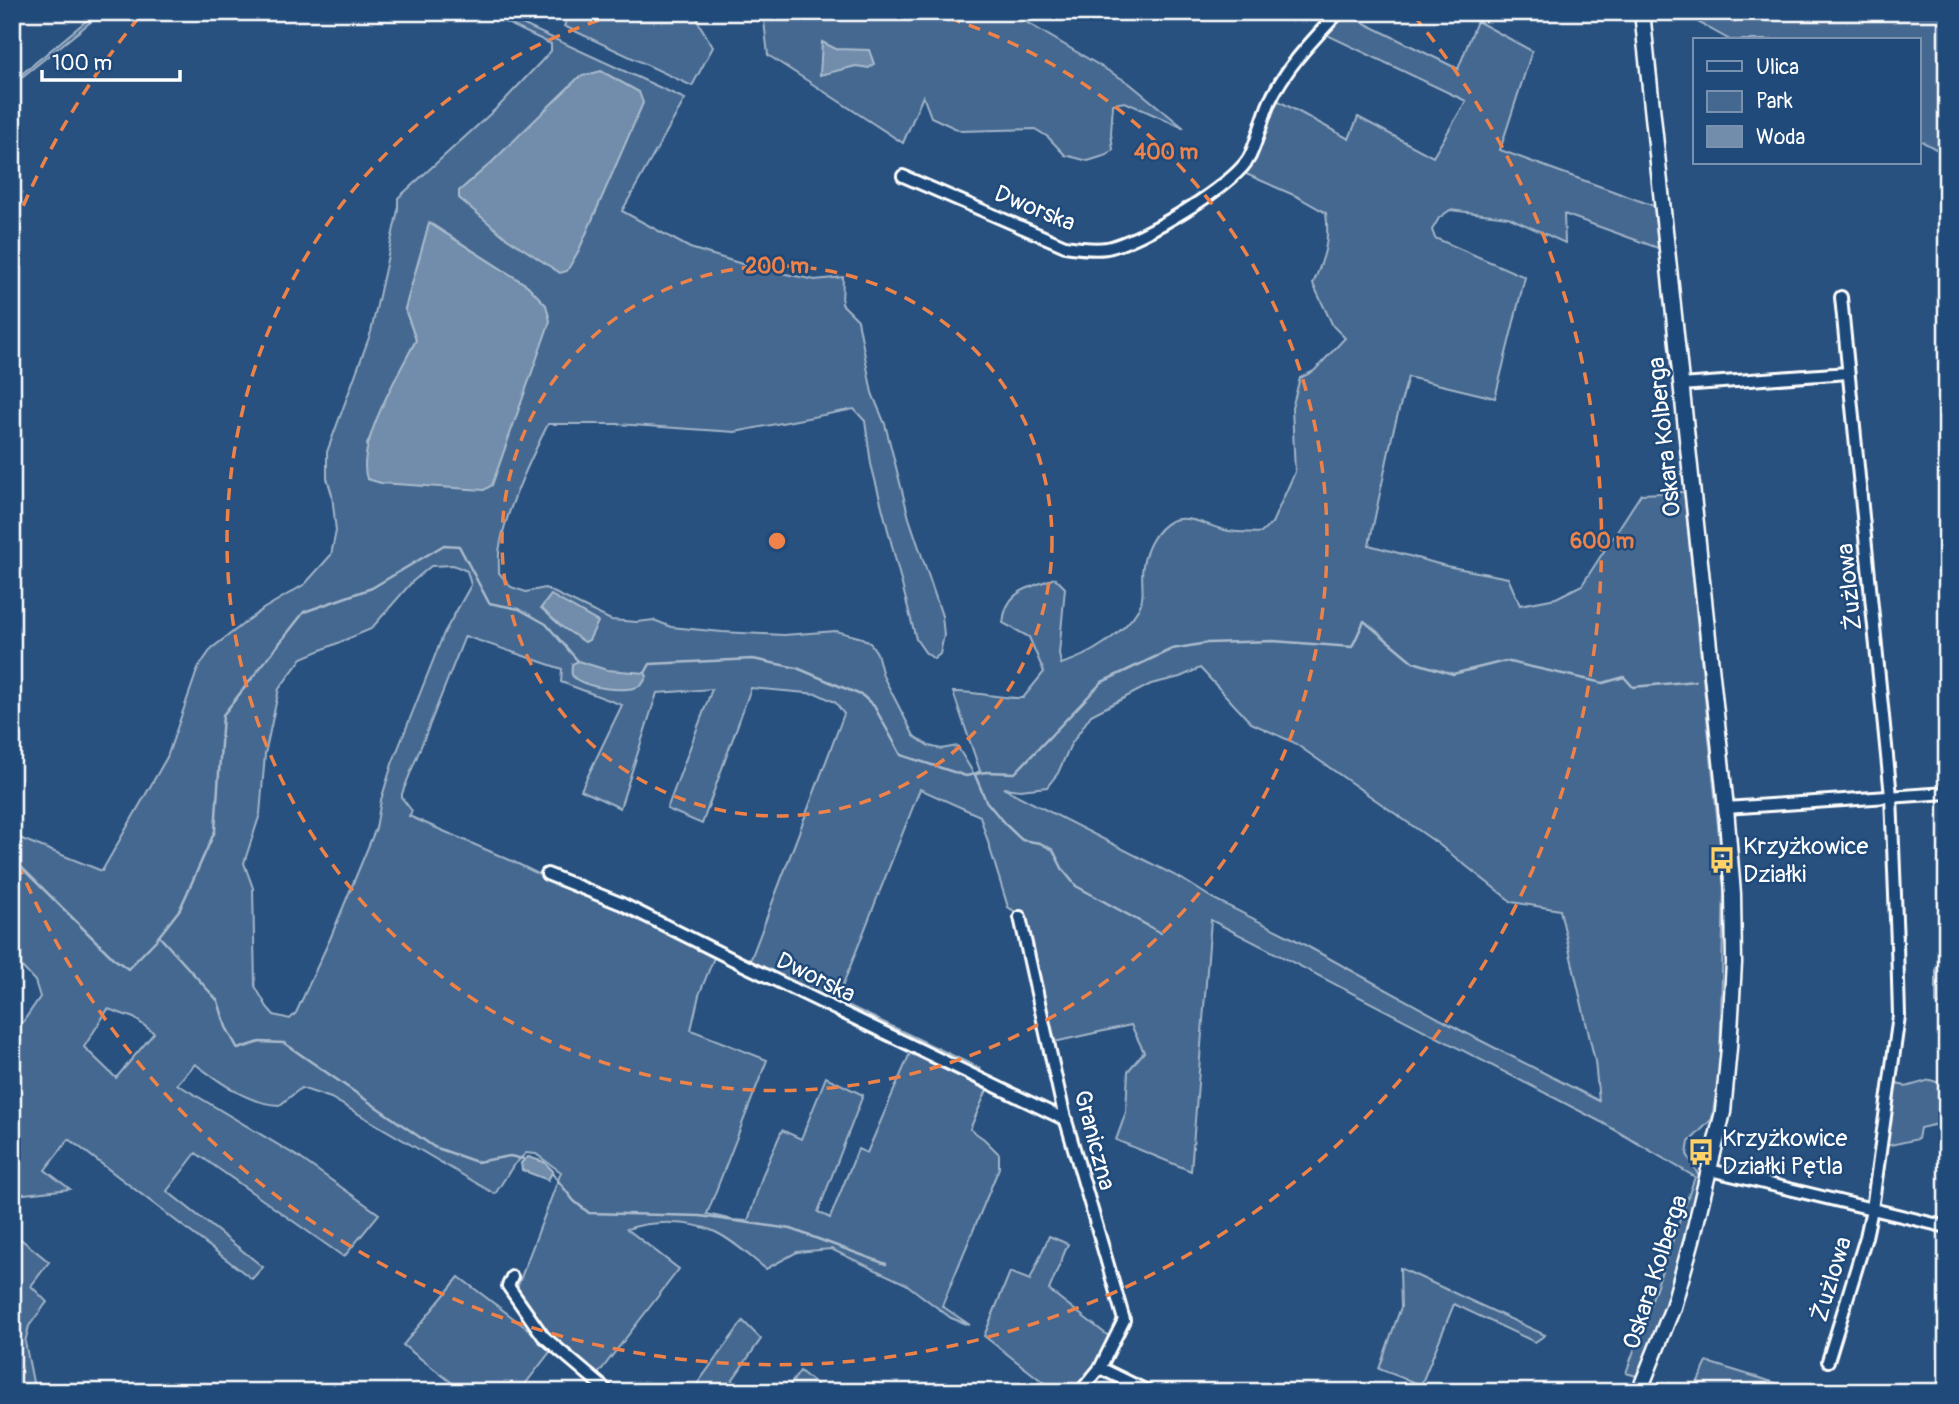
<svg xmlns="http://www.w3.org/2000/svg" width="1959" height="1404" font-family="Pangolin,sans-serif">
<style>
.green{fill:#446890;stroke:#a2b4c8;stroke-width:2;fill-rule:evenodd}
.water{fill:#718dab;stroke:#aabbcd;stroke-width:2}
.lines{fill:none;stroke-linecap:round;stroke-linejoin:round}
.stream{stroke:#aabbcd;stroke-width:2.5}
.minor-casing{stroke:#fff;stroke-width:16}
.major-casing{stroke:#fff;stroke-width:19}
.minor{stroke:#1f4a7a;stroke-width:10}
.major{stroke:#1f4a7a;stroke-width:14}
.ring{fill:none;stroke:#ee8249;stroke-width:3.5;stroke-dasharray:12 9}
.labels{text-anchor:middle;stroke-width:5;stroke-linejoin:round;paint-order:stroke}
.street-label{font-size:24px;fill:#fff;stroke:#1f4a7a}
.poi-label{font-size:24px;fill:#fff;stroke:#1f4a7a;text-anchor:start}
.centre{fill:#ee8249;stroke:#1f4a7a;stroke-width:3.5}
.ring-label{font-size:21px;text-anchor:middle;font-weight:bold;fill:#ee8249;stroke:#1f4a7a;stroke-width:5;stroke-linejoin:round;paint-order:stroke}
</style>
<rect width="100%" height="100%" fill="#28517f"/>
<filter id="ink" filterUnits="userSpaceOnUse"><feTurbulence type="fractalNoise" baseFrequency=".0143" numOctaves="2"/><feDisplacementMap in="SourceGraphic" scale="14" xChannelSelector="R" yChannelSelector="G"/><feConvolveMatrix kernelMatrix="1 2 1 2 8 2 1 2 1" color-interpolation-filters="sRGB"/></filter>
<g filter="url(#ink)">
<!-- green -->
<g class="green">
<path d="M 97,12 L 103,12 L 12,85 L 12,82 Z"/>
<path d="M 484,12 L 496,12 L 685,99 L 622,211 L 690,248 L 752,267 L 815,280 L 843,277 L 842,304 L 858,320 L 872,393 L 885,424 L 909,518 L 942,616 L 944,635 L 940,654 L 934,659 L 925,652 L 916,639 L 871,464 L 865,421 L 854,409 L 735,432 L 617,424 L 548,424 C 532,456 506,510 500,546 C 498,554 499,564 499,573 L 511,587 L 526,592 L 545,588 L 611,620 L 637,622 L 654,620 L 671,627 L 722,632 L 784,635 L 836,631 L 862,638 L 871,644 L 877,653 L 883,676 L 914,736 L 929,746 L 941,749 L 957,746 L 974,774 L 980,771 L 953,692 C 977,691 999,699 1023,698 L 1044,672 L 1029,637 L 1003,623 C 1006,590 1028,588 1055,578 L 1065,588 L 1059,654 L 1061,664 C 1089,656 1124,634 1139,608 C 1146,595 1140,579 1143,565 C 1146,549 1155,529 1171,521 C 1189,513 1211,528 1229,531 C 1239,533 1251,532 1261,533 L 1272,523 L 1295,472 L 1292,408 L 1300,378 L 1314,371 L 1345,338 L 1333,326 L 1313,284 C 1324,258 1330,242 1326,213 L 1296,196 L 1246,174 L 1255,157 L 1275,99 L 1349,139 L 1358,117 L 1433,157 L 1466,101 L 1325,34 L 1344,13 L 1458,69 L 1477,21 L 1532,51 L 1500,150 L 1654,206 L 1658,248 L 1564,214 L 1565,243 L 1508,217 L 1450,210 L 1439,218 L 1432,230 L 1435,238 L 1525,277 L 1495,398 L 1408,377 L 1393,432 L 1369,545 L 1446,566 L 1508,578 L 1520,605 L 1556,598 L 1582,585 L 1641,494 L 1684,492 L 1724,884 L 1720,1067 L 1712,1119 L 1689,1142 L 1687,1154 L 1702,1182 L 1668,1304 L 1640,1377 L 1626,1373 L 1695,1177 L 1601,1122 L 1211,920 L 1191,1171 L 1116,1140 L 1126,1112 L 1128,1071 L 1144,1052 L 1131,1025 L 1054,1042 L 1027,920 L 1008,907 L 980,816 L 920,789 L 837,1000 L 981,1069 L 978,1075 L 749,964 L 844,714 L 835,702 L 818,694 L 751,688 L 702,824 L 667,809 L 712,689 L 657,693 L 620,808 L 581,790 L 622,705 L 561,682 L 562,669 L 465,636 L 402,794 L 402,798 L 412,811 L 409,816 L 512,861 L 567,888 L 608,902 L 715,955 L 699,995 L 691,1030 L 767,1060 L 707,1214 L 733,1220 L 748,1221 L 763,1174 L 782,1130 L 801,1139 L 826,1077 L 863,1095 L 818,1212 L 830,1218 L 858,1149 L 867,1153 L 910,1053 L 987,1090 L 970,1129 L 984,1139 L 999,1154 L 999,1168 L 942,1306 L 970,1325 L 951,1318 L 906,1284 L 831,1249 L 797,1252 L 766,1269 C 750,1257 732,1239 713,1231 C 689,1220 651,1221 627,1229 L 679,1269 L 595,1378 L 542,1331 L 517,1288 L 561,1172 L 536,1154 L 526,1153 L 513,1166 L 495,1194 L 331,1098 L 301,1088 L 280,1105 C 248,1104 220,1082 195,1064 L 177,1084 L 300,1158 L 379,1214 L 344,1257 L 196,1153 L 167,1191 L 263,1267 L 252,1279 L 69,1139 L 45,1170 L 70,1189 L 15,1195 L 12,1198 L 12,1038 L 40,997 L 35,981 L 12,956 L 12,835 L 102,871 L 167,757 L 198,668 L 212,648 L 263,609 L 305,584 L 331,555 L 336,531 L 332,495 L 327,478 L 327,452 L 371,332 L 398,210 L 398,198 L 500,105 L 551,51 L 551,44 ZM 430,223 L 528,286 L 413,484 L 381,483 L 367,444 L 416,340 L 405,309 ZM 453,565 L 467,571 L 471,585 L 444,633 L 392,764 L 381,800 L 376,828 L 330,939 L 296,1013 L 290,1019 L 274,1015 L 267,1007 L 255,986 L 253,888 L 244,863 L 260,814 L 265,754 L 279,689 L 302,658 L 371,629 L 412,582 L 431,566 ZM 1200,668 L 1251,723 L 1293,742 L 1437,843 L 1512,902 L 1560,910 L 1595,1061 L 1599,1101 L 1460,1030 L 1294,939 L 1212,898 L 1182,879 L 1003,788 L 1020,790 L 1047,787 L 1058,773 L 1070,746 L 1091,715 L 1151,684 L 1180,677 ZM 108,1009 L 134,1018 L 154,1033 L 116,1078 L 84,1047 Z"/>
<path d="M 571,12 L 699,12 L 698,22 L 713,47 L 692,86 L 564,26 Z"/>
<path d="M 763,12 L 1009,12 L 1129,83 L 1184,128 L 1125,102 L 1113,104 L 1111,133 L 1113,150 L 1107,155 L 1088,161 L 1065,155 L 1048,137 L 1035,129 L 961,131 L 931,117 L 923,96 L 903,143 L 768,55 Z"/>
<path d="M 1680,12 L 1724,12 L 1742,22 L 1748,12 L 1804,12 L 1812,16 L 1852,15 L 1854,12 L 1947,12 L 1947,155 L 1919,140 L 1919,40 L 1730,40 Z"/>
<path d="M 1936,968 L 1947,969 L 1947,1006 L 1936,1004 Z"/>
<path d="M 1930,1080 L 1943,1084 L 1947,1082 L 1947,1122 L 1920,1128 L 1918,1139 L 1886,1146 L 1892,1087 L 1898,1083 L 1906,1087 Z"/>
<path d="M 12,1232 L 49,1262 L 31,1286 L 47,1302 L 29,1326 L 25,1342 L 35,1392 L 12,1392 Z"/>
<path d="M 1049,1236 L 1068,1244 L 1049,1290 L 1111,1338 L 1094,1368 L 1075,1392 L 1056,1392 L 984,1336 L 1010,1272 L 1030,1280 Z"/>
<path d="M 1400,1268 L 1545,1335 L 1535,1342 L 1454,1304 L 1421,1385 L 1379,1369 L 1401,1307 Z"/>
<path d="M 459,1277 L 553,1348 L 519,1392 L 464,1392 L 403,1345 Z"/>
<path d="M 743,1321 L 761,1339 L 724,1392 L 692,1391 Z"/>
<path d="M 1707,1362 L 1805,1392 L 1693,1392 Z"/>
<path d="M 800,1371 L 826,1392 L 785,1392 Z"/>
</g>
<!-- water -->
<g class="water">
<path d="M 822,42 L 836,49 L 869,50 L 874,64 L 869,68 L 856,66 L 820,75 Z"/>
<path d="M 601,71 L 639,92 L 643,103 L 579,250 L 567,271 L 560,273 L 504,236 L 459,198 L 459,191 L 491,163 L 579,77 Z"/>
<path d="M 429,223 L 528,286 L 546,305 L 550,321 L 492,485 L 484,490 L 381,483 L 367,479 C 355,446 400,371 416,340 L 405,309 Z"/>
<path d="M 551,595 L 598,622 L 589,640 L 585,642 L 562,627 L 541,608 Z"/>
<path d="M 578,661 L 607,670 L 645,673 L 647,676 C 645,679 644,683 641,685 C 630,694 580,688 572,675 C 571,672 572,667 572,664 Z"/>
<path d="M 528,1157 L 544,1162 L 553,1171 L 548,1180 L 522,1170 L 521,1163 Z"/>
</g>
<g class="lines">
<!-- stream -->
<g class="stream">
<path d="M 1946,483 L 1947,483"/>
<path d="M 645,673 L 650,664 L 753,659 L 797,668 L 863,696 L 874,706 L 901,755 L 966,776 L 986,772 L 1015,773 L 1102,682 L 1172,649 L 1207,643 L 1273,641 L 1352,647 L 1364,621 L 1413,662 L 1453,674 L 1505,661 L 1603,683 L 1624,677 L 1633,687 L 1695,681"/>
<path d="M 975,775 L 986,801 L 1005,824 L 1022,840 L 1040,843 L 1053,850 L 1063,870 L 1076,886 L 1161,933"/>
<path d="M 12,858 L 113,958 L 128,969 L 156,940 L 180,909 L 215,831 L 223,715 L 304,612 L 372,588 L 444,545 L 459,546 L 489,603 L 519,609 L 546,624 L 578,661"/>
<path d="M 159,936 L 218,1001 L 226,1027 L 238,1049 L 260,1042 L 284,1043 L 434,1147 L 477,1162 L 510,1156 L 523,1159"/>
<path d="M 552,1173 L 574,1201 L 589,1213 L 700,1216 L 791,1229 L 886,1264"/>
</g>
<defs>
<g id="minor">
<path d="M 903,176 L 1065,246 C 1079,248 1093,250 1107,248 C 1139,242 1236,185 1250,156 C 1258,139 1262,119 1270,101 C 1286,67 1313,40 1339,12"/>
<path d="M 1681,385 L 1848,373"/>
<path d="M 1726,808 L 1947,793"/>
<path d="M 547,874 L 622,904 L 748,967 L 1066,1120"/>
<path d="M 1020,917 L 1064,1114 L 1124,1320 L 1100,1368"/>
<path d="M 1710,1170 L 1947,1227"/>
<path d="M 512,1277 L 508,1286 L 543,1336 L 609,1392"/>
<path d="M 1828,1361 L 1866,1237 L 1872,1209 L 1899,1016 L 1897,944 L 1891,796 L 1841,297"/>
<path d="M 1080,1392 L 1100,1368 L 1149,1392"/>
</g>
<path id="major" d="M 1639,1392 L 1673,1307 L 1692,1240 L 1723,1112 L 1729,1048 L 1734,963 L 1733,894 L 1726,808 L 1642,12"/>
</defs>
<!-- minor casing -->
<use href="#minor" class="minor-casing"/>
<!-- major casing -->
<use href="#major" class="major-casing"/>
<!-- minor -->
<use href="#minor" class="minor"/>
<!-- major -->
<use href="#major" class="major"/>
</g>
</g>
<!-- distance rings -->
<g class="ring">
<circle cx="777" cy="541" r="275"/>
<path d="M929 12A550 550 0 1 1 625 12"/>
<path d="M15 225A825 825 0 0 1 140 16M1414 16A825 825 0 1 1 15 857"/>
</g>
<!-- icons -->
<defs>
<symbol id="bus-bare" viewBox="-9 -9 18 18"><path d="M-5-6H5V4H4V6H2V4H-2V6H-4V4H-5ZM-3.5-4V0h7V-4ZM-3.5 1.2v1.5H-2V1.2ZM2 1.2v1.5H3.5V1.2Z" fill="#ffd166" stroke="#1f4a7a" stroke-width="2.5" paint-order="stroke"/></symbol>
</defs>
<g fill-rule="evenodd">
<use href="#bus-bare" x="1703" y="841" width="38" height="38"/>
<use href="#bus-bare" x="1682" y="1133" width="38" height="38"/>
</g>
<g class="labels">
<!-- street labels -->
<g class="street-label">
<text transform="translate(1035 208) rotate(22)" y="8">Dworska</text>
<text transform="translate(1664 437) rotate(-96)" y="8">Oskara Kolberga</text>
<text transform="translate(1849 587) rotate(-96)" y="8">Żużlowa</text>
<text transform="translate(816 977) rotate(26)" y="8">Dworska</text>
<text transform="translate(1095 1140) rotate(75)" y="8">Graniczna</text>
<text transform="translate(1655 1272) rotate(-72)" y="8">Oskara Kolberga</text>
<text transform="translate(1831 1279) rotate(-73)" y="8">Żużlowa</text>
</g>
<!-- poi labels -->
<g class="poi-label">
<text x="1743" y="854">Krzyżkowice<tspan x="1743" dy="28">Działki</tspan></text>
<text x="1722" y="1146">Krzyżkowice<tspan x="1722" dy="28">Działki Pętla</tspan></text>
</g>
</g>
<circle cx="777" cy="541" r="10" class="centre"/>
<g class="ring-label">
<text x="1166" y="159">400 m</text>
<text x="777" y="273">200 m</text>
<text x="1602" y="548">600 m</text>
</g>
<!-- margin -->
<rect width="1959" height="1404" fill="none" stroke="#1f4a7a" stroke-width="42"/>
<rect x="21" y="21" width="1917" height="1362" fill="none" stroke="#fff" stroke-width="2.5" filter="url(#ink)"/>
<!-- legend -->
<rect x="1693" y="38" width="228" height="126" fill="#1f4a7a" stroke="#7992af" stroke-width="2"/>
<rect x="1707" y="61" width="35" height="10" fill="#1f4a7a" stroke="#7992af" stroke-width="2"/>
<text x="1756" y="74" font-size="21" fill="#ffffff">Ulica</text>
<rect x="1707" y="91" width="35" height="21" fill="#446890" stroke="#7992af" stroke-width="2"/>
<text x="1756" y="108" font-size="21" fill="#ffffff">Park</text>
<rect x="1707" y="126" width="35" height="21" fill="#718dab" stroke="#7992af" stroke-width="2"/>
<text x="1756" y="144" font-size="21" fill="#ffffff">Woda</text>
<!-- scale -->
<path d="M42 70v10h138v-10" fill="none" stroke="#ffffff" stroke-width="3.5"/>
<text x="52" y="70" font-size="21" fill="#ffffff" stroke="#1f4a7a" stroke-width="5" paint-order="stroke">100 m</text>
</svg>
